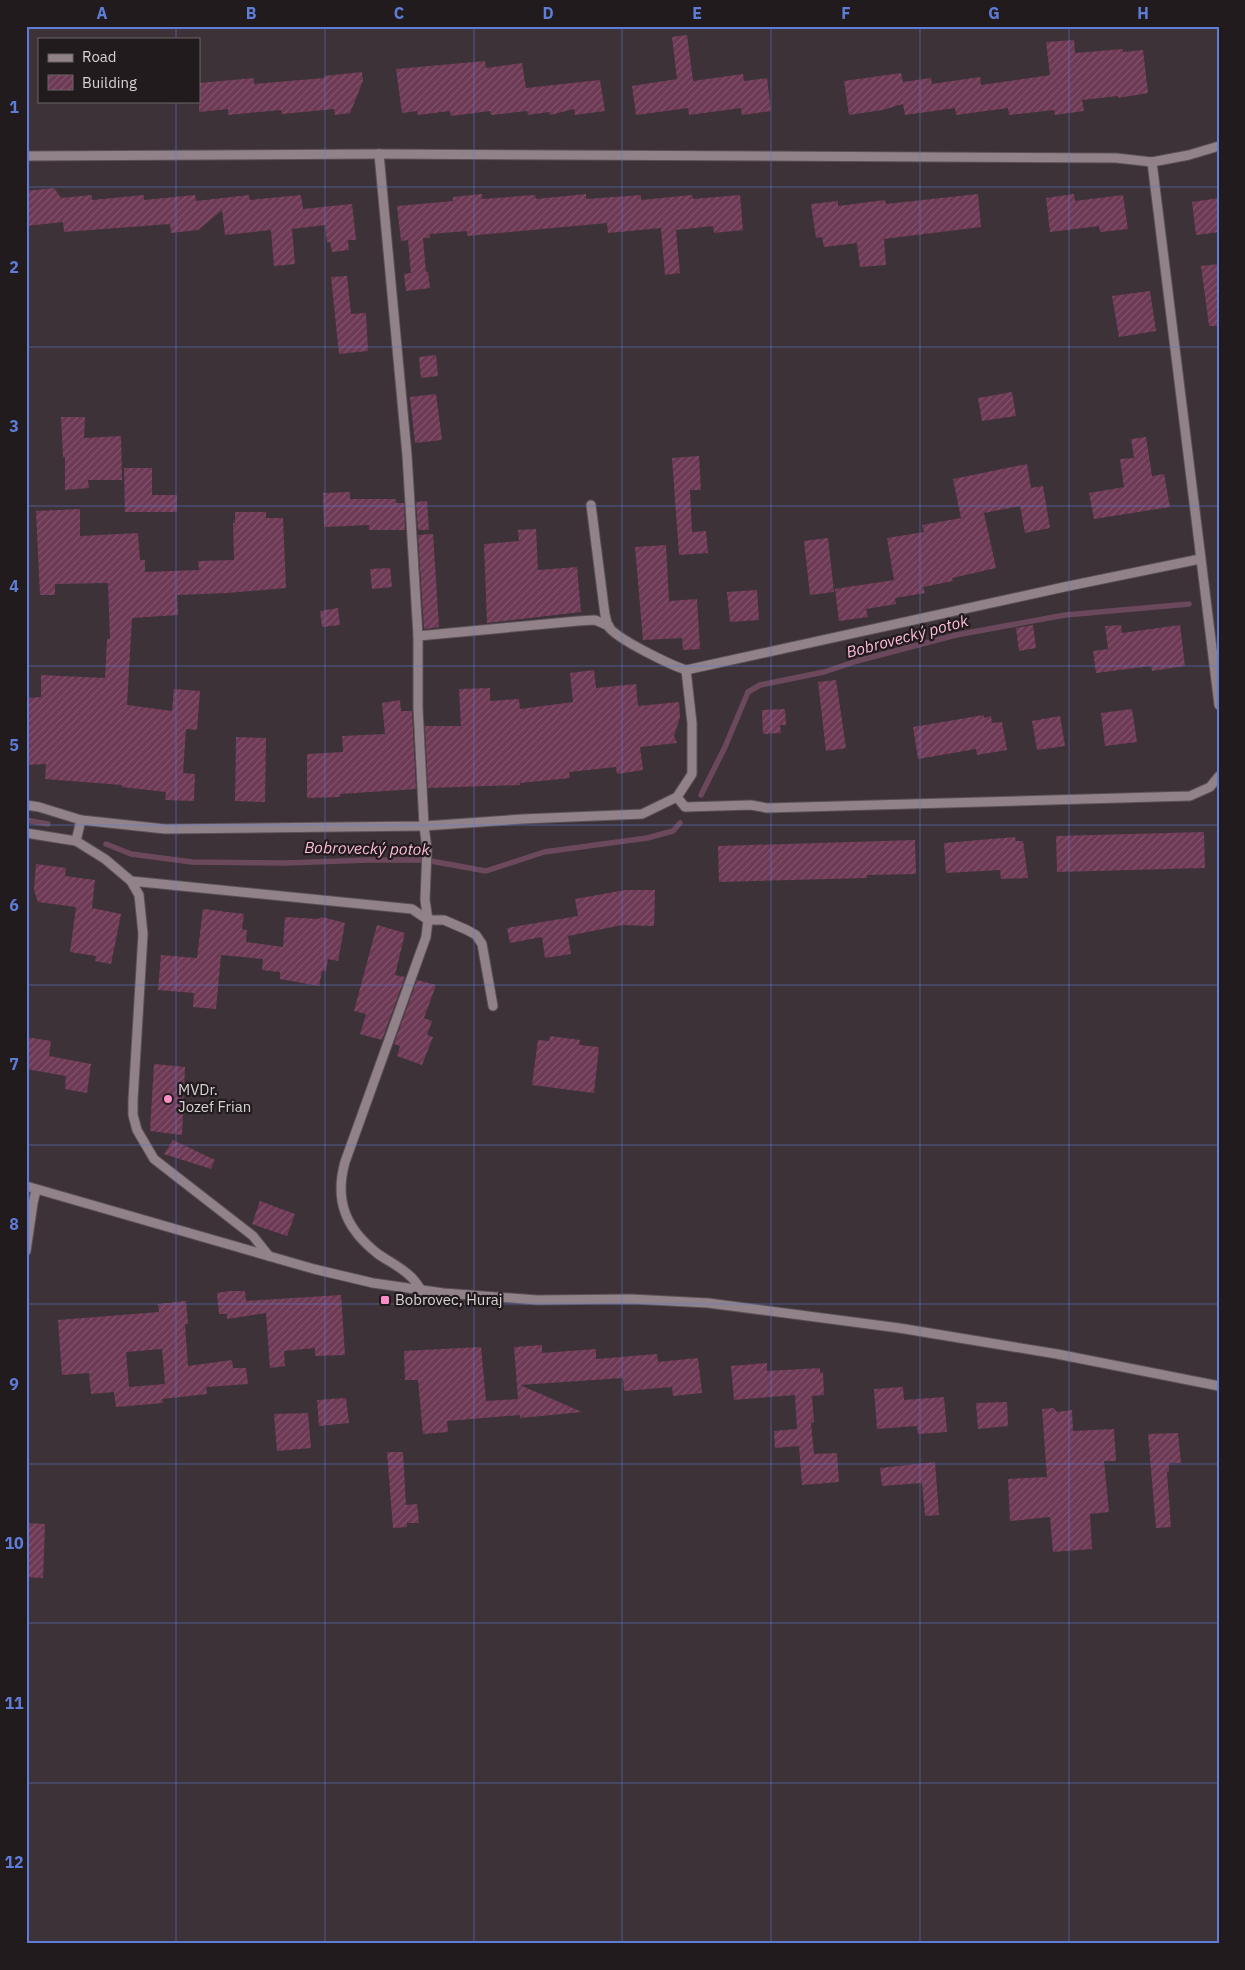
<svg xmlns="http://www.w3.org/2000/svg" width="1245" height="1970" font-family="'IBM Plex Sans',sans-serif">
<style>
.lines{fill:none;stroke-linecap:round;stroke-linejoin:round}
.stream{stroke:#6c485c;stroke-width:5.5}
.building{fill:url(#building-hatch);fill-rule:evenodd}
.minor-casing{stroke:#5a5055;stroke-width:11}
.minor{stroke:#908288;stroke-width:9}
.grid{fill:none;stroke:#5f7cd7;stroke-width:1;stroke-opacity:0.55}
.poi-dot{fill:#fb8fc5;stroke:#211b1e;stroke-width:2}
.labels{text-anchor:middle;stroke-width:4.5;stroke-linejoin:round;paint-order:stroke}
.poi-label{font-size:15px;fill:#d9d1d5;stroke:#211b1e;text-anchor:start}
.water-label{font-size:16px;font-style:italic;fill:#ffbbdb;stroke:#211b1e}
.neatline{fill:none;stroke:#5f7cd7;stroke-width:2}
.grid-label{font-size:16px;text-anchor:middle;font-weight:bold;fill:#5f7cd7}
</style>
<defs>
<pattern id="building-hatch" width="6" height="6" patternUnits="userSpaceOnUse" patternTransform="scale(1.25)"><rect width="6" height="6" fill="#6d3954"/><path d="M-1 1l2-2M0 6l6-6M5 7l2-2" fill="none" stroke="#81556c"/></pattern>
</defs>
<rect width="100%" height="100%" fill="#3d3237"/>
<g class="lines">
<!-- stream -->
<g class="stream">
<path d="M 701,795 L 725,747 L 748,692 L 760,685 L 824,672 L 857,661 L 956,635 L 1065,615 L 1189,604"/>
<path d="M 26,820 L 48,824"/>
<path d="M 106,844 L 131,854 L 192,862 L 286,863 L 369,860 L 425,860 L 486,871 L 544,852 L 647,838 L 673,831 L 680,823"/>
</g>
</g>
<!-- building -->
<g class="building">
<path d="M 687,35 L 693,81 L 743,74 L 744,81 L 767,78 L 771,111 L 742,115 L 741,108 L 689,115 L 688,108 L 636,115 L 632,86 L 677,79 L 672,37 Z"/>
<path d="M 1074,40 L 1075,53 L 1123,49 L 1123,52 L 1143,50 L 1148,93 L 1118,98 L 1118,96 L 1082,100 L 1084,111 L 1055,115 L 1054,110 L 1009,115 L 1008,108 L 956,115 L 955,108 L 905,115 L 903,104 L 882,110 L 849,115 L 844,81 L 901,73 L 903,82 L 931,78 L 932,84 L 980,77 L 981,85 L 1050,75 L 1046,42 Z"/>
<path d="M 485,61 L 486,68 L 522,63 L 526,88 L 600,80 L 605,111 L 575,115 L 574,109 L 550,115 L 549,112 L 528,115 L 527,111 L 491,115 L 490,111 L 451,116 L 450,111 L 418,115 L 417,111 L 402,113 L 396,69 Z"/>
<path d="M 362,72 L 363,81 L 350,113 L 335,115 L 334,109 L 282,114 L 281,110 L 228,115 L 228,109 L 199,112 L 199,83 L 254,78 L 254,84 L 324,78 L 324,76 Z"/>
<path d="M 54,188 L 61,198 L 92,195 L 92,200 L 144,195 L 144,200 L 195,195 L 196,201 L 249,195 L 250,200 L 301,195 L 303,209 L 352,204 L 356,240 L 348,240 L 349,250 L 332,252 L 330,242 L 327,242 L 325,225 L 292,229 L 295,264 L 274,266 L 271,230 L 225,235 L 222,210 L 198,230 L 171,233 L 170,224 L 64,232 L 63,222 L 26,226 L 26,191 Z"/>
<path d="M 482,194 L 482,199 L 535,195 L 536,199 L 586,194 L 586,199 L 641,195 L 641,200 L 692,195 L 693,199 L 740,195 L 743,230 L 714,233 L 713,226 L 676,230 L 680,273 L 665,275 L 661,228 L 608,233 L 607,223 L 467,236 L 467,231 L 430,234 L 430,238 L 423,238 L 426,272 L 428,272 L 430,288 L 406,291 L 404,274 L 411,273 L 408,240 L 401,241 L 397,206 L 453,201 L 453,197 Z"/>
<path d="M 978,194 L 981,227 L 884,239 L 886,265 L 860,267 L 857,243 L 824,247 L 822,237 L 816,238 L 811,204 L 838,201 L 838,206 L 885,200 L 886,204 Z"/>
<path d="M 1074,194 L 1075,201 L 1123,195 L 1128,229 L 1100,232 L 1099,226 L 1050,232 L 1046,198 Z"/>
<path d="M 1219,198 L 1219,232 L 1196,235 L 1192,202 Z"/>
<path d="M 1219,264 L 1219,326 L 1209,326 L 1201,266 Z"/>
<path d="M 347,276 L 351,314 L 366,313 L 368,351 L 339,354 L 331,277 Z"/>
<path d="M 1150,291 L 1156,331 L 1119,337 L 1112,296 Z"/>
<path d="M 436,355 L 438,376 L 421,378 L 419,357 Z"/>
<path d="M 1012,392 L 1016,416 L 982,421 L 978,398 Z"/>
<path d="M 436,394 L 442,440 L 415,443 L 410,397 Z"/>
<path d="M 61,417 L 85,417 L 84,438 L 121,436 L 122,480 L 88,480 L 89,488 L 65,490 L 65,457 L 63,457 Z"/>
<path d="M 1146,437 L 1152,476 L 1164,474 L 1170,507 L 1094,519 L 1089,493 L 1124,487 L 1120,459 L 1134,458 L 1131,439 Z"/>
<path d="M 699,456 L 701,490 L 690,490 L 692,532 L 706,531 L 708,553 L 679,555 L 672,458 Z"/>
<path d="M 1027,464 L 1031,488 L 1043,486 L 1050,528 L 1025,533 L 1020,506 L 984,513 L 996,568 L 952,578 L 953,581 L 923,587 L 925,593 L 895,598 L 896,604 L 866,609 L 868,617 L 839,621 L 835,589 L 894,580 L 887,538 L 924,532 L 922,525 L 961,518 L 953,479 Z"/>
<path d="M 124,468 L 152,468 L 152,495 L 177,495 L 177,512 L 125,512 Z"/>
<path d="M 350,492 L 350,499 L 396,499 L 396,503 L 404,503 L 405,530 L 369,530 L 369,525 L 324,527 L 323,493 Z"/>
<path d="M 427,501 L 429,530 L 418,530 L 416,502 Z"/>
<path d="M 80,509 L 80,536 L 138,533 L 140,560 L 145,560 L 145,572 L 199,570 L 198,561 L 234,560 L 233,523 L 235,523 L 235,512 L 266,512 L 266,518 L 283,518 L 286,588 L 227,593 L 177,595 L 178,615 L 132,618 L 127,705 L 172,711 L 174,689 L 200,691 L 197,730 L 186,729 L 183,773 L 195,774 L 194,801 L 165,800 L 166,792 L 122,787 L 122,785 L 45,779 L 46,764 L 26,765 L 26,698 L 41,697 L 41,675 L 105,678 L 107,639 L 110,639 L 108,583 L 55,584 L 55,595 L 40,595 L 36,511 Z"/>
<path d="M 536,529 L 538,570 L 577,567 L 581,612 L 487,623 L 484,544 L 519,541 L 518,530 Z"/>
<path d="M 433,534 L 439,627 L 424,629 L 418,535 Z"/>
<path d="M 828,538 L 834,592 L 810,595 L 804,541 Z"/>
<path d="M 666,545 L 669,601 L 697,599 L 700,649 L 683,650 L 682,638 L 643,640 L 635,547 Z"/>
<path d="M 390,568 L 392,587 L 372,589 L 370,569 Z"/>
<path d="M 757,590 L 759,620 L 730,622 L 727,592 Z"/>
<path d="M 338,608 L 340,625 L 322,627 L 320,611 Z"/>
<path d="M 1033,625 L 1036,648 L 1019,651 L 1016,628 Z"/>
<path d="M 1121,625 L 1122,633 L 1180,625 L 1185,666 L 1152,671 L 1151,666 L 1096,673 L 1093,651 L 1108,649 L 1105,626 Z"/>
<path d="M 594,670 L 596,688 L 636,684 L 638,706 L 679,702 L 680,717 L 674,736 L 677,743 L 640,747 L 643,770 L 617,774 L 616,767 L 569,772 L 570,778 L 520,783 L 520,785 L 428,788 L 425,726 L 461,726 L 459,689 L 490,688 L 490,701 L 519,699 L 520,709 L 573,702 L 570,673 Z"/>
<path d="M 836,680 L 846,748 L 826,751 L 818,682 Z"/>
<path d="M 400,700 L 401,711 L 412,711 L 416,789 L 340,794 L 340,797 L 307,798 L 307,754 L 343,752 L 342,736 L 385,734 L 382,703 Z"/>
<path d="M 785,709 L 786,725 L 780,725 L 781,733 L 763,734 L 762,710 Z"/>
<path d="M 1132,709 L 1137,742 L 1105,746 L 1101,713 Z"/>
<path d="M 984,715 L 984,718 L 991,716 L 992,723 L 1002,722 L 1007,750 L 977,755 L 976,749 L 918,759 L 913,727 Z"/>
<path d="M 1060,716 L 1065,746 L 1037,750 L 1032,721 Z"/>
<path d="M 236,737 L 266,738 L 265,802 L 235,801 Z"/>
<path d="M 1204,832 L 1205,868 L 1057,872 L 1056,836 Z"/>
<path d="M 1015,837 L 1016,841 L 1023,841 L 1028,878 L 1001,879 L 1000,870 L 946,873 L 944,843 Z"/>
<path d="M 915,840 L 916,874 L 867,875 L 867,878 L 719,882 L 718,846 Z"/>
<path d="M 36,864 L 66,868 L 65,876 L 95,880 L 92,908 L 121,914 L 111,964 L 95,961 L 96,956 L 70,952 L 76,907 L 38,902 L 34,890 Z"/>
<path d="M 625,890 L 655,890 L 654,926 L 622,925 L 568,936 L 571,954 L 545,958 L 542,937 L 510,943 L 507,928 L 578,916 L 575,899 Z"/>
<path d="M 203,909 L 244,914 L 242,929 L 247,930 L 246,942 L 283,947 L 285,917 L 318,919 L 322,917 L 345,923 L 338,961 L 328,959 L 326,971 L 322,971 L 319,986 L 280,979 L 280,972 L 262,970 L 263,959 L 221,955 L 216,1009 L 193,1007 L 194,993 L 158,990 L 161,955 L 197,958 Z"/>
<path d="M 377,925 L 405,933 L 395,975 L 405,977 L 382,1040 L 360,1034 L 366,1014 L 354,1011 Z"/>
<path d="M 417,980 L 436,985 L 424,1018 L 432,1021 L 427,1035 L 433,1037 L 422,1065 L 397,1056 L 400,1046 L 394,1044 Z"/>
<path d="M 550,1036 L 580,1040 L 579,1045 L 599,1047 L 594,1093 L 532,1085 L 538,1040 L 549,1041 Z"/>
<path d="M 26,1037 L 51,1041 L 49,1056 L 91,1064 L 87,1093 L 65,1089 L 66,1076 L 26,1069 Z"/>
<path d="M 154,1064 L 185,1067 L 182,1135 L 150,1131 Z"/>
<path d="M 173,1140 L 215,1160 L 211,1169 L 164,1154 Z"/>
<path d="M 260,1201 L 295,1214 L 287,1236 L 252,1224 Z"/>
<path d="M 229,1291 L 245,1291 L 246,1301 L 341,1295 L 345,1355 L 315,1356 L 315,1348 L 284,1351 L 285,1366 L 270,1368 L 266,1313 L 227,1319 L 227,1314 L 219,1314 L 217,1293 Z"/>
<path d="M 186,1301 L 188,1324 L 185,1324 L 188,1366 L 232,1360 L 233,1368 L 246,1368 L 248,1384 L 206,1387 L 207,1394 L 162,1399 L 163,1403 L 116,1407 L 114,1392 L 91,1394 L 89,1373 L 62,1375 L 58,1320 L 159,1312 L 158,1304 ZM 162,1349 L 165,1384 L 129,1387 L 126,1352 Z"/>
<path d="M 542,1345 L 542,1353 L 596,1349 L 596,1359 L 657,1354 L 658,1362 L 698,1358 L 702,1393 L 673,1396 L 672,1387 L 624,1391 L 623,1378 L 520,1385 L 582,1412 L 520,1418 L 520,1415 L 447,1421 L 448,1432 L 423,1434 L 418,1380 L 405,1380 L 404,1351 L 481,1347 L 486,1401 L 518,1399 L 514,1347 Z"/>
<path d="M 767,1363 L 767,1371 L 820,1368 L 820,1373 L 823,1372 L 824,1395 L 812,1396 L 814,1422 L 811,1423 L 814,1454 L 837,1453 L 839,1482 L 802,1485 L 799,1446 L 775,1448 L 774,1431 L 797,1429 L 795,1395 L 734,1400 L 731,1366 Z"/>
<path d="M 903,1387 L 904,1400 L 944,1397 L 947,1432 L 918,1434 L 917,1426 L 877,1429 L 874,1389 Z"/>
<path d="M 346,1398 L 349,1423 L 319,1426 L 317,1400 Z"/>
<path d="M 1007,1402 L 1008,1426 L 978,1429 L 976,1403 Z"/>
<path d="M 1054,1408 L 1057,1412 L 1072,1410 L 1073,1431 L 1114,1429 L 1116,1461 L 1104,1461 L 1109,1512 L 1090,1514 L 1092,1549 L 1053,1552 L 1050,1517 L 1010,1521 L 1008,1479 L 1047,1477 L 1042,1409 Z"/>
<path d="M 308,1413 L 311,1448 L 277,1451 L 274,1414 Z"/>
<path d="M 1178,1433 L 1181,1463 L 1169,1463 L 1169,1471 L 1167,1472 L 1171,1527 L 1156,1528 L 1148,1434 Z"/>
<path d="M 387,1452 L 403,1452 L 406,1505 L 417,1504 L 419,1523 L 407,1523 L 407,1527 L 393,1528 Z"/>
<path d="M 935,1462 L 939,1515 L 925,1516 L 922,1483 L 882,1486 L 880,1468 Z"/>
<path d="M 26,1523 L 45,1524 L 43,1578 L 26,1577 Z"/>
</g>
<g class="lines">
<defs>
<g id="minor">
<path d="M 1219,146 L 1189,155 L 1152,162 L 1219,705"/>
<path d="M 379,154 L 407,455 L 418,636 L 418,708 L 424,826 L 427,849 L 425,900 L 428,920 L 426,937 L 345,1162 C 334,1201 346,1229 378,1254 C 388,1261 401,1267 410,1276 C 415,1280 418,1286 422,1291"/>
<path d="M 26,156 L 379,154 L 1116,158 L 1152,162"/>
<path d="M 591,505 L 605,615 C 606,618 607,623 608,626 C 616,639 671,665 686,670"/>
<path d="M 418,636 L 578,621 L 595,620 L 609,626"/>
<path d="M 677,797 L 692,774 L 692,723 L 686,670 L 1064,587 L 1200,559"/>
<path d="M 26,805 L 39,807 L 81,820 L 165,829 L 424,826 L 523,819 L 642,814 L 677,797 L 685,807 L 751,805 L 767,808 L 1190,796 L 1210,787 L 1219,776"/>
<path d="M 26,833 L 76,841 L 105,859 L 131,881 L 412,909 L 428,920 L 444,920 L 467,930 L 476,935 L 482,944 L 493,1006"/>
<path d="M 76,841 L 81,820"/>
<path d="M 131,881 L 139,895 L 143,934 L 133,1100 L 133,1115 L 137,1130 L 154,1159 L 253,1236 L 269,1256"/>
<path d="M 26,1186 L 314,1269 L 373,1283 L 443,1293 L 537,1300 L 631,1299 L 708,1303 L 899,1328 L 1057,1354 L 1219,1386"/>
<path d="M 26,1251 L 33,1203 L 36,1190"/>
</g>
</defs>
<!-- minor casing -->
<use href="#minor" class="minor-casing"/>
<!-- minor -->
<use href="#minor" class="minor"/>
</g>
<!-- grid -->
<path class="grid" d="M 176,26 L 176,39M 325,26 L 325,1944M 474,26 L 474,1944M 622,26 L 622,1944M 771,26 L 771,1944M 920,26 L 920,1944M 1069,26 L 1069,1944M 176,101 L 176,1944M 26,187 L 1219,187M 26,347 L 1219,347M 26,506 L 1219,506M 26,666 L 1219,666M 26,825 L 1219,825M 26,985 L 1219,985M 26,1145 L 1219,1145M 26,1304 L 1219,1304M 26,1464 L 1219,1464M 26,1623 L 1219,1623M 26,1783 L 1219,1783"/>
<!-- markers -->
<g class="poi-dot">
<circle cx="168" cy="1099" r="5"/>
<rect x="380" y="1295" width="10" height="10" rx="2.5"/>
</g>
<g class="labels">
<!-- poi labels -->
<g class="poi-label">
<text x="178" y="1095">MVDr.<tspan x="178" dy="17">Jozef Frian</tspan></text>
<text x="395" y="1305">Bobrovec, Huraj</text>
</g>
<!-- water labels -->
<g class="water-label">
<text transform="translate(907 636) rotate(-15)" y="6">Bobrovecký potok</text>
<text transform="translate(367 848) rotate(1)" y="6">Bobrovecký potok</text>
</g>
</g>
<!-- border -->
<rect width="1245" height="1970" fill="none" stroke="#211b1e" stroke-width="55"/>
<!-- legend -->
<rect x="38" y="38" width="162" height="65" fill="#211b1e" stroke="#6b6467"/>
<rect x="48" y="54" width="25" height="8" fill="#908288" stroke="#6b6467"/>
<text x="82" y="62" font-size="15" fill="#d9d1d5">Road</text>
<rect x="48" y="75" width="25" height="15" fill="url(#building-hatch)" stroke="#6b6467"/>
<text x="82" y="88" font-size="15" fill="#d9d1d5">Building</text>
<rect x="28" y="28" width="1190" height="1914" class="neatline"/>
<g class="grid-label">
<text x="102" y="19">A</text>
<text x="251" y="19">B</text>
<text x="399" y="19">C</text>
<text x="548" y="19">D</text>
<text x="697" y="19">E</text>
<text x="846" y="19">F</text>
<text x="994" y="19">G</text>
<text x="1143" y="19">H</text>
<text x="14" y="113">1</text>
<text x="14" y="273">2</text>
<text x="14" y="432">3</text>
<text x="14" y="592">4</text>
<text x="14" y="751">5</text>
<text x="14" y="911">6</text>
<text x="14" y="1070">7</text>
<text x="14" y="1230">8</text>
<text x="14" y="1390">9</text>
<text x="14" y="1549">10</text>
<text x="14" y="1709">11</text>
<text x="14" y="1868">12</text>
</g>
</svg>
